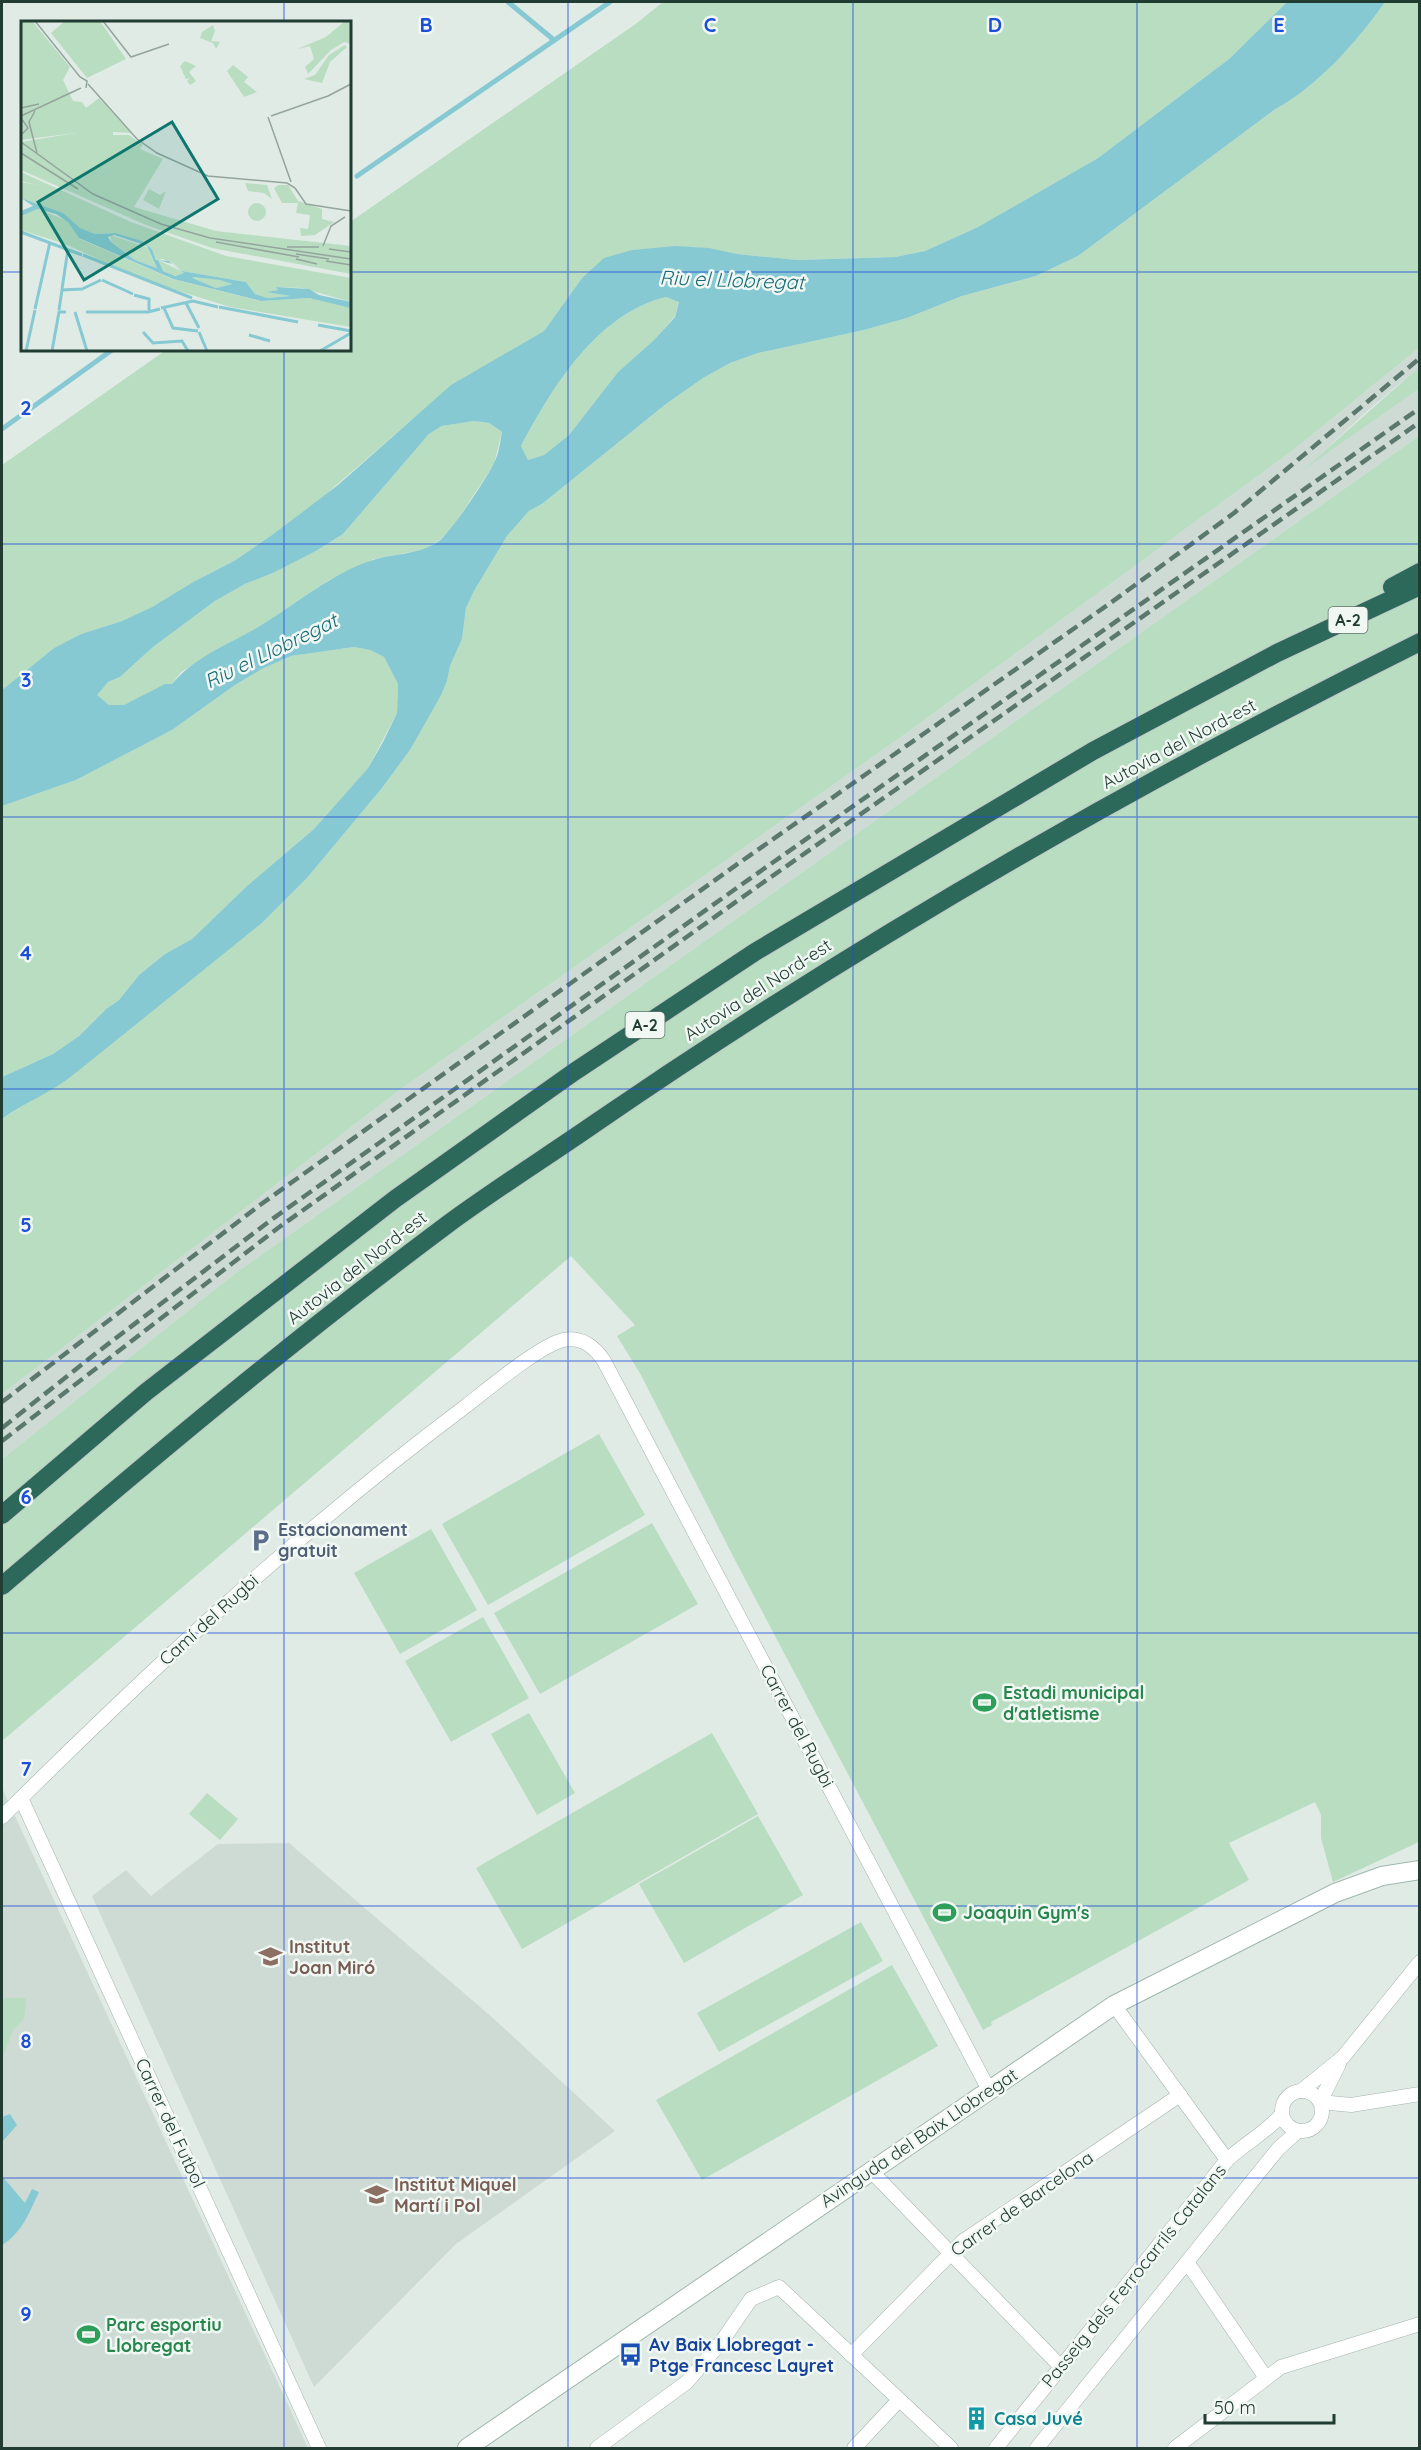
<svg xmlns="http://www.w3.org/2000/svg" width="1421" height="2450" font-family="Quicksand,sans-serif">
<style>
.built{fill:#cedbd5}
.green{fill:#b9ddc1}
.water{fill:#87c9d2;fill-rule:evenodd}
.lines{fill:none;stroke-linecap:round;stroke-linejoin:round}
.stream{stroke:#87c9d2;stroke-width:5}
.minor-casing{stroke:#a3b3ad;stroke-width:15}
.secondary-casing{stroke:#9fb7ae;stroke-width:20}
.motorway-casing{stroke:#c1c8c6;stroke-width:20}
.minor{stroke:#fff;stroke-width:14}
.secondary{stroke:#fff;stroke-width:18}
.motorway{stroke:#2c695a;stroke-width:18}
.rail{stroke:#5b786f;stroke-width:4.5;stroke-dasharray:12 6;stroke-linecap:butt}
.grid{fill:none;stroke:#1d4ed8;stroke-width:1.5;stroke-opacity:0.55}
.labels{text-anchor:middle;stroke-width:5;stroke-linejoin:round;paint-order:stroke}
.shield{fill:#f1f8f4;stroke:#5f746d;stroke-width:1.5}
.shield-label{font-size:16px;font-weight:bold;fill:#213c33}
.street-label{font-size:18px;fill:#213c33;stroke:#f1f8f4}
.service-label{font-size:18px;font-weight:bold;fill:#4e5e75;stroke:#f1f8f4;text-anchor:start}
.leisure-label{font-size:18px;font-weight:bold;fill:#27864d;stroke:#f1f8f4;text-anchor:start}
.education-label{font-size:18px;font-weight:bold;fill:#785e54;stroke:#f1f8f4;text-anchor:start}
.transit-label{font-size:18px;font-weight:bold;fill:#164399;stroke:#f1f8f4;text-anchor:start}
.culture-label{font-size:18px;font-weight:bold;fill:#0d838f;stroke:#f1f8f4;text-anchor:start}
.water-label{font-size:20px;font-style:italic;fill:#1a6d78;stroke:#f1f8f4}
.inset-river{fill:none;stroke:#87c9d2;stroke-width:3}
.inset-road{fill:none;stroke:#94a59e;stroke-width:1.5}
.view{fill:#0f766e;fill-opacity:0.15;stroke:#0f766e;stroke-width:3}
.inset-edge{fill:none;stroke:#213c33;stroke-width:3}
.grid-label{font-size:20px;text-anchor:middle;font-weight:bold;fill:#1d4ed8;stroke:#f1f8f4;stroke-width:5;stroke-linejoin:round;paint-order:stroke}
</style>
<rect width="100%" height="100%" fill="#e0ebe6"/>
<!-- built -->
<g class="built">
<path d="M 1419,348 L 1419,367 L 1365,413 L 1308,466 L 1419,389 L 1419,436 L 237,1272 L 2,1459 L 2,1394 L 401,1089 L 901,737 L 1292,451 Z"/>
<path d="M 2,1788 L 308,2448 L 2,2448 Z"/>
<path d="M 289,1843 L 493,2018 L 615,2131 L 456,2244 L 314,2387 L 92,1896 L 126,1870 L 151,1896 L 218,1844 Z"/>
</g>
<!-- green -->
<g class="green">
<path d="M 663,2 L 1287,2 L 1229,59 L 1098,158 L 978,227 L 925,251 L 895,257 L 798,260 L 737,254 L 694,247 L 632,250 L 582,278 L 544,331 L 479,370 L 416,416 L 325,495 L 272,535 L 234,561 L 193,582 L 152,607 L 122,621 L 81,634 L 54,648 L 2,690 L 2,465 L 166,350 L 350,350 L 350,222 L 637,23 Z"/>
<path d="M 1385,2 L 1419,2 L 1419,348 L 1292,451 L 901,737 L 401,1089 L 2,1394 L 2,1119 L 27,1103 L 262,923 L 307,878 L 382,788 L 410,750 L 447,681 L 450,666 L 462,639 L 466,608 L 474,591 L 507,536 L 529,511 L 542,504 L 666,404 L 703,378 L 730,363 L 758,353 L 864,330 L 907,318 L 962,296 L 1036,276 L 1078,256 L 1274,110 C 1318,86 1356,43 1385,2 Z"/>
<path d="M 666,297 L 679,301 L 675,316 L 654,340 L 618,372 L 569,435 L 544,455 L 528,460 L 521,446 C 553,386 596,315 666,297 Z"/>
<path d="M 1419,367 L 1419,389 L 1303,470 Z"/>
<path d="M 474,421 L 489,423 L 502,432 L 494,464 L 450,531 L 438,541 L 426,549 L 374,559 L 329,580 L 265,623 L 181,672 L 172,684 L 124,705 L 109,705 L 96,695 L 108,682 L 120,677 L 153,647 L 215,601 L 245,584 L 273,573 L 316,551 L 343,534 L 429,434 L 442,426 Z"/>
<path d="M 1419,436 L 1419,1842 L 1333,1882 L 1321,1838 L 1321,1815 L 1315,1802 L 1229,1843 L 1249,1880 L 991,2022 L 992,2025 L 983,2030 L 736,1562 L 641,1375 L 617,1336 L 635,1325 L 571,1256 L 2,1741 L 2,1459 L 237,1272 Z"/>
<path d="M 354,647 L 370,650 L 384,657 L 398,684 L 397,713 L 368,768 L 314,829 L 247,886 L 192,939 L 165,954 L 139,975 L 119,1000 L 106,1009 L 79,1036 L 53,1054 L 2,1077 L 2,806 L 76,780 L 172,730 L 235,685 L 262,669 L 291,656 Z"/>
<path d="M 599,1434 L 645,1515 L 488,1605 L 442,1524 Z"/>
<path d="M 652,1523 L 698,1604 L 540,1694 L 494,1613 Z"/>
<path d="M 431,1529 L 477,1610 L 400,1654 L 354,1573 Z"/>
<path d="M 483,1617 L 529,1698 L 451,1742 L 405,1661 Z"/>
<path d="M 529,1713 L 575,1793 L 537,1815 L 491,1734 Z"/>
<path d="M 712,1733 L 758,1814 L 522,1949 L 476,1868 Z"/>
<path d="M 207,1793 L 238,1819 L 220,1840 L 189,1814 Z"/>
<path d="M 758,1816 L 803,1895 L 684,1963 L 639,1884 Z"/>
<path d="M 861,1922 L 883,1961 L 719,2052 L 697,2013 Z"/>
<path d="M 892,1965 L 938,2046 L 702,2180 L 656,2100 Z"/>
<path d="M 7,1998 L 26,1998 L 24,2019 L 13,2030 L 2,2059 L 2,1999 Z"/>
</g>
<!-- water -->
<g class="water">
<path d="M 1287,2 L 1385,2 C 1356,43 1318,86 1274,110 L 1078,256 L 1036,276 L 962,296 L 907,318 L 864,330 L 758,353 L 730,363 L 703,378 L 666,404 L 542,504 L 529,511 L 507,536 L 474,591 L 466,608 L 462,639 L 450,666 L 447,681 L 441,695 L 410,750 L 382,788 L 307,878 L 262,923 L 73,1075 C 51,1093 25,1102 2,1119 L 2,1077 L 53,1054 L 79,1036 L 106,1009 L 119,1000 L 139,975 L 165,954 L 192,939 L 247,886 L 314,829 L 368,768 L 383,742 L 397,713 L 398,684 L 384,657 L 370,650 L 354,647 L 291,656 L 262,669 L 235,685 L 172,730 L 76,780 L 2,806 L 2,690 L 54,648 L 81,634 L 122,621 L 152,607 L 193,582 L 234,561 L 272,535 L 338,485 L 451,385 L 544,331 L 582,278 L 604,258 L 632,250 L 676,246 L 709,248 L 737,254 L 798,260 L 895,257 L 925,251 L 978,227 L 1098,158 L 1229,59 ZM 666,297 L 679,302 L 675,317 L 654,340 L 618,372 L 569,435 L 544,455 L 528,460 L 521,446 C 553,386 597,314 666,297 ZM 474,421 L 489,423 L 502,432 C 500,443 499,453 494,463 C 487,478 451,532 439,541 C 419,555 395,553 373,560 C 332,573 299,602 263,624 C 232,643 195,656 172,684 L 165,684 L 124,705 L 109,705 L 97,695 L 108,682 L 120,677 L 153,647 L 215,601 L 245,584 L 273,573 L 316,551 L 343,534 L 429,434 L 442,426 Z"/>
<path d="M 10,2114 L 17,2125 L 2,2142 L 2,2117 Z"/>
<path d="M 2,2176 L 25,2203 L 32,2189 L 39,2192 C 29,2213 22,2233 2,2245 Z"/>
</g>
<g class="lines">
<!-- stream -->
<g class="stream">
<path d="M 508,2 L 554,40"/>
<path d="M 357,176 L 610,2"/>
<path d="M 2,429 L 112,350"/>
</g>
<defs>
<g id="minor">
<path d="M 21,1798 L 319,2448"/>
<path d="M 2,1817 C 148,1672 300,1530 466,1406 C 488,1389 539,1346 563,1340 C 581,1336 595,1347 604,1361 L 989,2090"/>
<path d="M 1114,2005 L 1227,2160"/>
<path d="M 1339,2064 L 1320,2102 L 1351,2105 L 1420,2094"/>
<circle cx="1302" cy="2111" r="20"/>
<path d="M 1301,2091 L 1343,2057 L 1420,1962"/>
<path d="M 871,2171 L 1061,2367"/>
<path d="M 1187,2262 L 1266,2378"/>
<path d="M 851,2355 L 963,2241 L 1180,2095"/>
<path d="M 597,2448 L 687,2382 L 722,2341 L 751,2299 L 779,2287 L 951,2448"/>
<path d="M 854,2448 L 899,2400"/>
<path d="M 996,2448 L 1227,2160 C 1245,2143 1266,2133 1282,2114"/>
<path d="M 1037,2448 L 1278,2149 L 1298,2131"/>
<path d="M 1175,2448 L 1281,2367 L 1420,2324"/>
</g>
<path id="secondary" d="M 467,2448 L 1114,2005 L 1335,1893 L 1382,1876 L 1420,1870"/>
<g id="motorway">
<path d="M 1392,587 L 1420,572"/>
<path d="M 2,1515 L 146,1392 L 395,1199 L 574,1072 L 755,952 L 1093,751 L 1277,653 L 1420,586"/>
<path d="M 2,1586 C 147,1462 295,1338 448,1224 C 497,1188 548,1156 597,1122 C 859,942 1135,783 1420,642"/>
</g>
</defs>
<!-- minor casing -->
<use href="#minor" class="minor-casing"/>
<!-- secondary casing -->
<use href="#secondary" class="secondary-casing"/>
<!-- motorway casing -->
<use href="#motorway" class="motorway-casing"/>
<!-- minor -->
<use href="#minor" class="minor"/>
<!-- secondary -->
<use href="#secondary" class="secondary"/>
<!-- motorway -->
<use href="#motorway" class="motorway"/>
<!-- rail -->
<g class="rail">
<path d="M 2,1402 L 260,1205 L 739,863 L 1109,604 L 1234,513 L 1420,358"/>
<path d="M 2,1428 L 95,1354 L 271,1220 L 755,875 L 1420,408"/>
<path d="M 2,1441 L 278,1228 L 761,884 L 1420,422"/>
</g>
</g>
<!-- grid -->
<path class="grid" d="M 284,2 L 284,22M 568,2 L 568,2448M 853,2 L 853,2448M 1137,2 L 1137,2448M 2,272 L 22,272M 350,272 L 1420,272M 284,350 L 284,2448M 2,544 L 1420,544M 2,817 L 1420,817M 2,1089 L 1420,1089M 2,1361 L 1420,1361M 2,1633 L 1420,1633M 2,1906 L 1420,1906M 2,2178 L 1420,2178"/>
<!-- icons -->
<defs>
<symbol id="parking-bare" viewBox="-9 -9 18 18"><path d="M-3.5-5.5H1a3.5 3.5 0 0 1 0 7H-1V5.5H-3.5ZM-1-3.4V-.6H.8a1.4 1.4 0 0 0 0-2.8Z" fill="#5c6f8a" stroke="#f1f8f4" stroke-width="2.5" paint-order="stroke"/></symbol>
<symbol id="stadium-bare" viewBox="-9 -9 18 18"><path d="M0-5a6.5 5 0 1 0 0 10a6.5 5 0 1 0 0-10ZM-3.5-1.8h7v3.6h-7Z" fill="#2e9e5b" stroke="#f1f8f4" stroke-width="2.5" paint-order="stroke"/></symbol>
<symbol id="school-bare" viewBox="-9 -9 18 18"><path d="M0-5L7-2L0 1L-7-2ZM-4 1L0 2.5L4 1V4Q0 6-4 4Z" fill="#8d6e63" stroke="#f1f8f4" stroke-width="2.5" paint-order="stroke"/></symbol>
<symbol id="bus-bare" viewBox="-9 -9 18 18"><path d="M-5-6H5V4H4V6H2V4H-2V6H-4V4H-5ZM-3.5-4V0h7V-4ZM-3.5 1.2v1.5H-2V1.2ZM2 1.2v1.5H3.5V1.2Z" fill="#1a4fb4" stroke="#f1f8f4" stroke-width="2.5" paint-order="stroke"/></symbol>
<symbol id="building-bare" viewBox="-9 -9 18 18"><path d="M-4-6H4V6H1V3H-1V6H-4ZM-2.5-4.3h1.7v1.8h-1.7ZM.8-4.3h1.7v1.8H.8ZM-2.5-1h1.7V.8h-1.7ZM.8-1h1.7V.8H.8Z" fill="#0f9aa8" stroke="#f1f8f4" stroke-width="2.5" paint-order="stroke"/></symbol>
</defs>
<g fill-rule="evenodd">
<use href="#parking-bare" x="244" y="1524" width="33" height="33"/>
<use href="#stadium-bare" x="968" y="1686" width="33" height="33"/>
<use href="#stadium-bare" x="928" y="1896" width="33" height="33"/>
<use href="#school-bare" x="254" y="1940" width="33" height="33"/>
<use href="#school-bare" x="360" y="2178" width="33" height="33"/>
<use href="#stadium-bare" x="72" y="2318" width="33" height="33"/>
<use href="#bus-bare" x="614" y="2338" width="33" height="33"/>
<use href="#building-bare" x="960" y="2402" width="33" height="33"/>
</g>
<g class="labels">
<!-- shield labels -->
<g class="shield">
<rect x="1328.5" y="607" width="39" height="26" rx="4.5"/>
<rect x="625.5" y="1012" width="39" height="26" rx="4.5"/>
</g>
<g class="shield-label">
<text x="1348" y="626">A-2</text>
<text x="645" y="1031">A-2</text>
</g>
<!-- street labels -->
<g class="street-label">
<text transform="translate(1179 744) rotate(-28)" y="6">Autovia del Nord-est</text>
<text transform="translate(758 990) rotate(-33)" y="6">Autovia del Nord-est</text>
<text transform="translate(357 1268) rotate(-38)" y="6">Autovia del Nord-est</text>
<text transform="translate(209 1620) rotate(-42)" y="6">Camí del Rugbi</text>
<text transform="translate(797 1726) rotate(62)" y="6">Carrer del Rugbi</text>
<text transform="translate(170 2123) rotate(65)" y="6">Carrer del Futbol</text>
<text transform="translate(919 2138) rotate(-34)" y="6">Avinguda del Baix Llobregat</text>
<text transform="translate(1022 2204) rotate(-35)" y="6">Carrer de Barcelona</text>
<text transform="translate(1134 2276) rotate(-51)" y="6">Passeig dels Ferrocarrils Catalans</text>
</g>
<!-- service labels -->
<g class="service-label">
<text x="278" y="1536">Estacionament<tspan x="278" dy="21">gratuit</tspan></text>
</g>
<!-- leisure labels -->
<g class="leisure-label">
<text x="1003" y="1699">Estadi municipal<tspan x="1003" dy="21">d'atletisme</tspan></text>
<text x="963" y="1919">Joaquin Gym's</text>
<text x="106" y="2331">Parc esportiu<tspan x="106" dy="21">Llobregat</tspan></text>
</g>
<!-- education labels -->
<g class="education-label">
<text x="289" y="1953">Institut<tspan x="289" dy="21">Joan Miró</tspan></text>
<text x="394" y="2191">Institut Miquel<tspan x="394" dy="21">Martí i Pol</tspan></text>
</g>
<!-- transit labels -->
<g class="transit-label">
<text x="649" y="2351">Av Baix Llobregat -<tspan x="649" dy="21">Ptge Francesc Layret</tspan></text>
</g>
<!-- culture labels -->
<g class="culture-label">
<text x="994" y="2425">Casa Juvé</text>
</g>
<!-- water labels -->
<g class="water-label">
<text transform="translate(732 280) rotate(2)" y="7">Riu el Llobregat</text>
<text transform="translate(271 651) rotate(-26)" y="7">Riu el Llobregat</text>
</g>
</g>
<!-- overview -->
<g transform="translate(21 21)">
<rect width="330" height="330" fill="#e0ebe6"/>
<path d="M 0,0 L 11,0 L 49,46 L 42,59 L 52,80 L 61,81 L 65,87 L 78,77 L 110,112 L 92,111 L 92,114 L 108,114 L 122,124 L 119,128 L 142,138 L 113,186 L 195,210 L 330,225 L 330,253 L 191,227 L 125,204 L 0,149 L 0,121 L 55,112 L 0,119 ZM 44,0 L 79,0 L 105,38 L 66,57 L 30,12 ZM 324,0 L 330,0 L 330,23 L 323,21 L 310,29 L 287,53 L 284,46 L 293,38 L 289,25 L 276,28 L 305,16 ZM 192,4 L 194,10 L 190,20 L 199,21 L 195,28 L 192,22 L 179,17 L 181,11 ZM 324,24 L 326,26 L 309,41 L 301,62 L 283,58 L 294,54 L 308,34 ZM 164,40 L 175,45 L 168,51 L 175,60 L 169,64 L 166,60 L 169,57 L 165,58 L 159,45 ZM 212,44 L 227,56 L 223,61 L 236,71 L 223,76 L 206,50 ZM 0,151 L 110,201 L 205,235 L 330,257 L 330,281 L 281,267 L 255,266 L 257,269 L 246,271 L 269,275 L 245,277 L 234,273 L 225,261 L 161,250 L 153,243 L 142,238 L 137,239 L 164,252 L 152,255 L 139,248 L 131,228 L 121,220 L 91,212 L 74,213 L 58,207 L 42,192 L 0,177 L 0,161 L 17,164 L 0,160 ZM 224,162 L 246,164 L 251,178 L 243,172 L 227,170 ZM 257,164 L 267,164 L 277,180 L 301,188 L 301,198 L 313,201 L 294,214 L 280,215 L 279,207 L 287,208 L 289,194 L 275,192 L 277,182 L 261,182 L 253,167 ZM 128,168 L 139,174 L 145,170 L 138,188 L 122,179 ZM227 191a9 9 0 1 1 18 0a9 9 0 1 1-18 0ZM 17,188 L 47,200 L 59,218 L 151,258 L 239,280 L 288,277 L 330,286 L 330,306 L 209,286 L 126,260 L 44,223 L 0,209 L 0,195 ZM 89,214 L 126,226 L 136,247 L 114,239 L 90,221 ZM 177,255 L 201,259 L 211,263 L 195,267 L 169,257 Z" fill="#b9ddc1"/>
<path d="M 0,177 L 42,192 L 59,207 L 74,213 L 94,212 L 121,220 L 131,228 L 135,239 L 147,240 L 161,250 L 225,261 L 234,273 L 246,277 L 269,275 L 245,271 L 257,269 L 255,266 L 288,268 L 298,274 L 330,281 L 330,287 L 288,277 L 240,280 L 152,258 L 58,217 L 47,201 L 35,193 L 17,188 L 0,195 L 0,190 L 12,185 ZM 93,214 L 126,225 L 136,247 L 114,239 L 90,221 L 87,216 ZM 137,239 L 151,243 L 163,252 L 154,255 L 142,250 ZM 173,256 L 199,259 L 211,263 L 195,267 L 171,257 Z" fill="#87c9d2" fill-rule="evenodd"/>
<path class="inset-river" d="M 0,211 L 61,234M 62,234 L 171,277M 81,259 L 112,273M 41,268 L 47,228M 113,274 L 128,278 L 128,289M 165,282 L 178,307M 198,286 L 277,301M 140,287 L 172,280 L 197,286M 143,287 L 152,307 L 177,310M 14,288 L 29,221M 38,289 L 41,269 L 61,268 L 80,259M 54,291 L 66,330M 65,291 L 127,291 L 139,288M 297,304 L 330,310M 122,311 L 132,322 L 161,320 L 167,330M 178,311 L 186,330M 228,314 L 249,320M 5,330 L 14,289M 31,330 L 38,291 L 45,291M 299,330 L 330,312"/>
<path class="inset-road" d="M 14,0 L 59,56 L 66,60 L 65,67M 82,0 L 110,36 L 148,23M 67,63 L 116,118 L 136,132 L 187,155 L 266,162 L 274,167M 307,75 L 330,63M 0,87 L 18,83M 14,90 L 8,101 L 16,132M 0,95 L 60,67M 250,95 L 307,75M 247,96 L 270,161M 0,97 L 7,107 L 0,114M 0,121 L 72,173 L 140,203 L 189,217 L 330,238M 0,132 L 57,168M 274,167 L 285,183 L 330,190M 195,221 L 278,236M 302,225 L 310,205 L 324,196M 266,226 L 298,226M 308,228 L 330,231M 275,233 L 308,238M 275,238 L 296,243M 305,240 L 330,244"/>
<path class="view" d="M 151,101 L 197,178 L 63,259 L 17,181 Z"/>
<rect width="330" height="330" class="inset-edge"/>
</g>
<g class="grid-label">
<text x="426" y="32">B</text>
<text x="710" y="32">C</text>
<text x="995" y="32">D</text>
<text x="1279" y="32">E</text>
<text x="26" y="415">2</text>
<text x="26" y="687">3</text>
<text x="26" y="960">4</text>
<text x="26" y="1232">5</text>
<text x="26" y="1504">6</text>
<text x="26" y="1776">7</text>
<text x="26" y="2048">8</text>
<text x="26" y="2321">9</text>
</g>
<!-- border -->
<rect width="1421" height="2450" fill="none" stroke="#213c33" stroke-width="6"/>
<!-- scale -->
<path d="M1205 2414v9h129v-9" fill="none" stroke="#213c33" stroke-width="3"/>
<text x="1214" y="2414" font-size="18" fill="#213c33" stroke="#f1f8f4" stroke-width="4.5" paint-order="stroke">50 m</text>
</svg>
